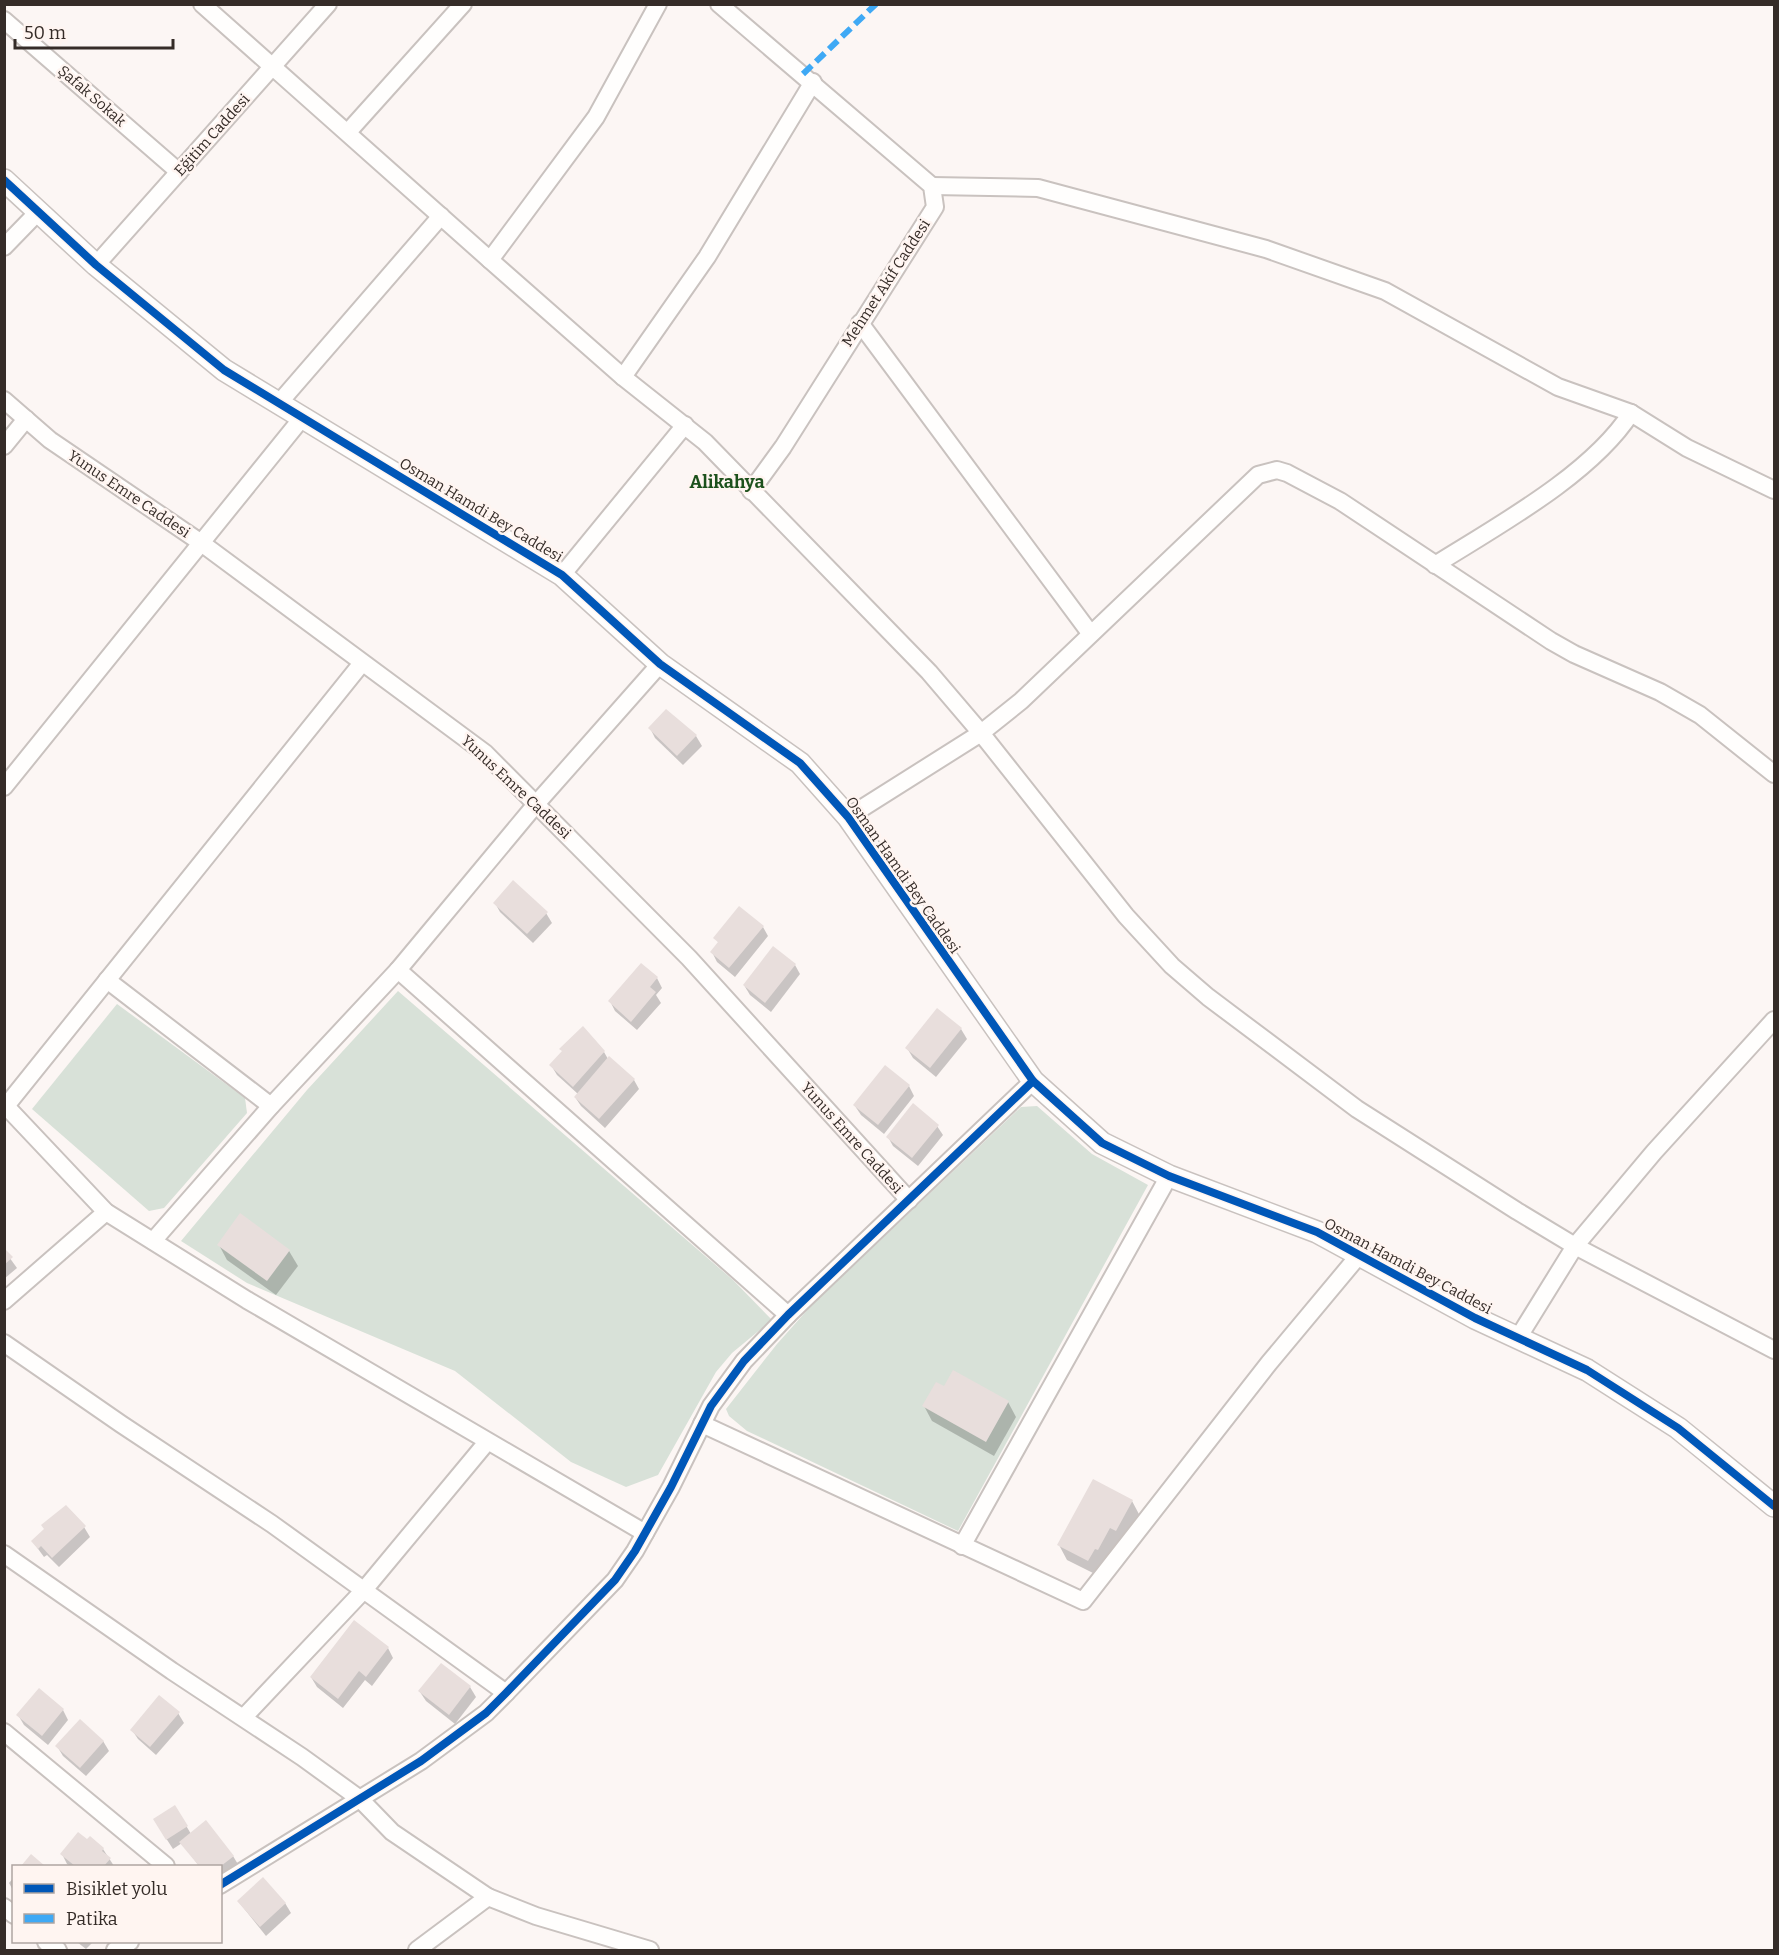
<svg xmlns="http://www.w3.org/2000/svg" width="1779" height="1955" font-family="Bitter,serif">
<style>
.green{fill:#d8e1d8}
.shadow{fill:#0003}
.building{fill:#e8dedc}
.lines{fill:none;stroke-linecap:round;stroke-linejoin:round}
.minor-casing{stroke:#c9c2bf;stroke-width:20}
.tertiary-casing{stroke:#c9c2bf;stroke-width:24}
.minor{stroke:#fffefd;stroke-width:16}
.tertiary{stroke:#fffefd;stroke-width:21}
.quiet{stroke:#3fa9f5;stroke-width:6;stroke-dasharray:12 6;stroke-linecap:butt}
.cycleway-casing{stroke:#fff5f1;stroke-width:11}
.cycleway{stroke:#0057b8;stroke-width:8}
.labels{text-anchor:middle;stroke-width:5;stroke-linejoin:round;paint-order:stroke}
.street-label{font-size:15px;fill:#352c28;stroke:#fff5f1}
.quarter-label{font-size:18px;font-weight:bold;fill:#1d511c;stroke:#fff5f1}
</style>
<rect width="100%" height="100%" fill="#fcf6f4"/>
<!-- green -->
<g class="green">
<path d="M 398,991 L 733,1280 L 772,1320 L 732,1353 L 716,1372 L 658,1475 L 626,1487 L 571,1462 L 455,1371 L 247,1283 L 181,1241 L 307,1090 Z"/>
<path d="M 117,1004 L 245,1098 L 247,1113 L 164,1208 L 149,1211 L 32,1109 Z"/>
<path d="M 1037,1106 L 1092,1154 L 1148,1185 L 958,1531 L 747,1431 L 729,1416 L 726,1409 L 777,1344 L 810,1307 L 1021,1107 Z"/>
</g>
<!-- shadow -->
<g class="shadow">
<path d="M 667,711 L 696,736 L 702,746 L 683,765 L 655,738 L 650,728 Z"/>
<path d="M 495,903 L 546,913 L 552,923 L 533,943 L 500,912 Z"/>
<path d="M 763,927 L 768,936 L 735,977 L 717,962 L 712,952 L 719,943 L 715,938 Z"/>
<path d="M 795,965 L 800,974 L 771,1012 L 750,995 L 744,985 Z"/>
<path d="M 657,978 L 662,988 L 656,995 L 661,1003 L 637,1030 L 615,1011 L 610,1001 Z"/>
<path d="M 961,1029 L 967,1039 L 936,1077 L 913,1058 L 907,1048 Z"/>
<path d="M 604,1052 L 608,1059 L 634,1080 L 639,1089 L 605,1128 L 581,1106 L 575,1097 L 578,1094 L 557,1075 L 551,1065 Z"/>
<path d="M 909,1086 L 914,1096 L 884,1134 L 861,1115 L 855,1106 Z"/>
<path d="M 937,1126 L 943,1135 L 918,1166 L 893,1146 L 888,1137 Z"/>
<path d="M 219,1245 L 289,1251 L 298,1266 L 276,1295 L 227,1260 Z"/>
<path d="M 4,1250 L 17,1268 L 4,1279 Z"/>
<path d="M 944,1388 L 1008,1402 L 1016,1417 L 994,1456 L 932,1421 L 924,1406 Z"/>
<path d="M 1132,1501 L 1140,1516 L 1125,1545 L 1119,1542 L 1107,1564 L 1097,1575 L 1067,1560 L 1059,1545 Z"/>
<path d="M 84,1527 L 90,1537 L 59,1567 L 47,1555 L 44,1557 L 33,1542 Z"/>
<path d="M 388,1648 L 393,1658 L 372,1686 L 365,1680 L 343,1708 L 317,1687 L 311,1677 Z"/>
<path d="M 441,1665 L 470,1687 L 476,1697 L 455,1724 L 426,1701 L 420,1692 Z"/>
<path d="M 63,1710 L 68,1720 L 48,1745 L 24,1725 L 18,1715 Z"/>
<path d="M 178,1713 L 184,1723 L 156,1755 L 138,1739 L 132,1730 Z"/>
<path d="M 103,1741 L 109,1751 L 86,1776 L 63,1756 L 57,1746 Z"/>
<path d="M 175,1807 L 191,1834 L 233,1856 L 239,1866 L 220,1881 L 220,1866 L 199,1866 L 182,1843 L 173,1849 L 160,1829 Z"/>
<path d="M 88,1841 L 103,1849 L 114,1866 L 71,1866 L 67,1864 L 62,1854 Z"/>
<path d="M 14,1877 L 14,1892 L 9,1883 Z"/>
<path d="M 238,1901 L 285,1903 L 291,1913 L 266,1936 Z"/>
<path d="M 77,1942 L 93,1942 L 86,1949 Z"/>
</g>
<!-- building -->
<g class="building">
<path d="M 666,709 L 697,735 L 677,756 L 648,728 Z"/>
<path d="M 513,880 L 548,912 L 527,934 L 493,903 Z"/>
<path d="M 739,906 L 764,926 L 729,968 L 710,952 L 718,942 L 713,938 Z"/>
<path d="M 773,946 L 796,964 L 765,1003 L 743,985 Z"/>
<path d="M 641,963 L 658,977 L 650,987 L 656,992 L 631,1022 L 608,1001 Z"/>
<path d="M 937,1008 L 962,1028 L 930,1068 L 905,1048 Z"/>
<path d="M 583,1026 L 605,1051 L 573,1087 L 549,1065 L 562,1051 L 559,1049 Z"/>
<path d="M 609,1056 L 635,1079 L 599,1119 L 574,1097 Z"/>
<path d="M 885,1065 L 910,1085 L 878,1125 L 853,1105 Z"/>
<path d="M 913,1103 L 939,1125 L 912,1158 L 886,1137 Z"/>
<path d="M 240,1213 L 290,1250 L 267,1281 L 217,1245 Z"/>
<path d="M 4,1248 L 13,1257 L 4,1265 Z"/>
<path d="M 953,1370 L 1009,1401 L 986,1442 L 922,1406 L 936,1382 L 944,1386 Z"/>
<path d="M 1093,1479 L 1133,1500 L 1116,1531 L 1110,1528 L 1098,1550 L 1095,1549 L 1088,1561 L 1057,1545 Z"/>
<path d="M 66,1505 L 86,1526 L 52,1558 L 41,1546 L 38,1549 L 31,1541 L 44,1529 L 41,1525 Z"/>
<path d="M 354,1620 L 389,1647 L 366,1677 L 359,1671 L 338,1699 L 310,1677 Z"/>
<path d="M 441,1663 L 471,1686 L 449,1715 L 418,1691 Z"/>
<path d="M 39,1688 L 64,1709 L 42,1736 L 16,1715 Z"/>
<path d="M 159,1695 L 180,1712 L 150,1747 L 130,1730 Z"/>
<path d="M 80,1719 L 104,1741 L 80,1768 L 55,1746 Z"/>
<path d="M 175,1805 L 188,1826 L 166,1840 L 153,1819 Z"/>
<path d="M 206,1820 L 234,1856 L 221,1866 L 199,1866 L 179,1842 Z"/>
<path d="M 78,1832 L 87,1839 L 90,1836 L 104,1848 L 102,1851 L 111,1858 L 104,1866 L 75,1866 L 60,1854 Z"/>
<path d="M 31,1854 L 45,1866 L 21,1866 Z"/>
<path d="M 263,1877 L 286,1903 L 260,1927 L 237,1901 Z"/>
</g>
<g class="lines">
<defs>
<g id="minor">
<path d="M 202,4 L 490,260"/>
<path d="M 658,4 L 596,117 L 490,260 L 623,377 L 705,442 L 929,672 L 981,733 L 1126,916 L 1172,966 L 1208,997 L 1357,1109 L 1517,1211 L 1575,1246 L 1774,1350"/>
<path d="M 719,4 L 932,186 L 935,207 L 783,447 L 751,491"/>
<path d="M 4,20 L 179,172"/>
<path d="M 348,132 L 463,4"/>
<path d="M 932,186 L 1038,188 L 1266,249 L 1385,291 L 1558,387 L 1631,413 L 1687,448 L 1774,490"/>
<path d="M 4,247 L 38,212"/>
<path d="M 96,265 L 328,4"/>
<path d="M 860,323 L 1090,633"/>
<path d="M 623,377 L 707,257 L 813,82"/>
<path d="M 4,400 L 50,440 L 200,542 L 485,753 L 689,958 L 909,1200"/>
<path d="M 279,403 L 441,216"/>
<path d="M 4,446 L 26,419"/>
<path d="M 1435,565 C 1497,526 1591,475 1631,413"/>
<path d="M 562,575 L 685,425"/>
<path d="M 4,787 L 302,418"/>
<path d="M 848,817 L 981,733 L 1021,701 L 1258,475 L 1277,470 L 1287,473 L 1340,501 L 1551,641 L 1574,654 L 1660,692 L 1700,715 L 1774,774"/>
<path d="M 398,970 L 788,1315"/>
<path d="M 107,980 L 271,1106"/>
<path d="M 4,1104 L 106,1212 L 247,1300 L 645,1533"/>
<path d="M 6,1106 L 362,663"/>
<path d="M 153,1241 L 271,1106 L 398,970 L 537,803 L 660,664"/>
<path d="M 4,1301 L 106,1212"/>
<path d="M 1518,1338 L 1575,1246 L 1654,1152 L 1774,1020"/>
<path d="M 4,1343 L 121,1424 L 272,1524 L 506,1693"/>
<path d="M 702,1424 L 1083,1601 L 1269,1363 L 1360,1254"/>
<path d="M 962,1546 L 1169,1176"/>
<path d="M 4,1554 L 172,1671 L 302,1757 L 360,1799 L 392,1832 L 488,1897 L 536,1916 L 650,1950"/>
<path d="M 244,1717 L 364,1590 L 487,1442"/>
<path d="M 4,1732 L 166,1866"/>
<path d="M 220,1885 L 421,1761 L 486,1713 L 506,1693 L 615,1580 L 635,1551 L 671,1487 L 711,1406 L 744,1361 L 788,1315 L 1033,1081"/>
<path d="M 4,1907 L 14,1915"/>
<path d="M 46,1942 L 58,1950"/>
<path d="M 115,1950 L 130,1942"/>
<path d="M 417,1950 L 488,1897"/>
</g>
<path id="tertiary" d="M 4,180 L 96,265 L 224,370 L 562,575 L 660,664 L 800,763 L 848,817 L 1033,1081 L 1102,1143 L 1169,1176 L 1317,1232 L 1475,1318 L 1587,1370 L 1678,1428 L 1774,1506"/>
</defs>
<!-- minor casing -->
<use href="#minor" class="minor-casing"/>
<!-- tertiary casing -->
<use href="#tertiary" class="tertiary-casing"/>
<!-- minor -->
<use href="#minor" class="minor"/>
<!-- tertiary -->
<use href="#tertiary" class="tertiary"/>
<!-- quiet -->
<path class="quiet" d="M 803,74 L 876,4"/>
<defs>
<g id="cycleway">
<path d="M 4,180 L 96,265 L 224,370 L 562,575 L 660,664 L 800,763 L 848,817 L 1033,1081 L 1102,1143 L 1169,1176 L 1317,1232 L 1475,1318 L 1587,1370 L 1678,1428 L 1774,1506"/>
<path d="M 220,1885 L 421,1761 L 486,1713 L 506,1693 L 615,1580 L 635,1551 L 671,1487 L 711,1406 L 744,1361 L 788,1315 L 1033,1081"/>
</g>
</defs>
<!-- cycleway casing -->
<use href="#cycleway" class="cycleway-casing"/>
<!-- cycleway -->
<use href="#cycleway" class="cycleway"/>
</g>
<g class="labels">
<!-- street labels -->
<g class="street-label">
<text transform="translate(92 96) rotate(41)" y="5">Şafak Sokak</text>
<text transform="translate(212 135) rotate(-48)" y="5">Eğitim Caddesi</text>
<text transform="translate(886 283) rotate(-57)" y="5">Mehmet Akif Caddesi</text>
<text transform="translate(129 494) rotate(34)" y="5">Yunus Emre Caddesi</text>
<text transform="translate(481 510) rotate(31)" y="5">Osman Hamdi Bey Caddesi</text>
<text transform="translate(516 787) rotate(43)" y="5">Yunus Emre Caddesi</text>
<text transform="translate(903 875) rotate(55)" y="5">Osman Hamdi Bey Caddesi</text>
<text transform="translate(852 1138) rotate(48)" y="5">Yunus Emre Caddesi</text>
<text transform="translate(1408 1266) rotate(28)" y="5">Osman Hamdi Bey Caddesi</text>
</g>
<!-- quarter labels -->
<g class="quarter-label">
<text x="727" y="488">Alikahya</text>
</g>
</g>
<!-- border -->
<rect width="1779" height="1955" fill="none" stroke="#352c28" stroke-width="12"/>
<!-- legend -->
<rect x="12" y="1865" width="210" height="78" fill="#fff5f1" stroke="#aea5a1" stroke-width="1.5"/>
<rect x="24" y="1884" width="30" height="9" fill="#0057b8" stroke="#aea5a1" stroke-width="1.5"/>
<text x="66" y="1895" font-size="18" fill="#352c28">Bisiklet yolu</text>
<rect x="24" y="1914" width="30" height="9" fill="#3fa9f5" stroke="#aea5a1" stroke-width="1.5"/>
<text x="66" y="1925" font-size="18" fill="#352c28">Patika</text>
<!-- scale -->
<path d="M15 39v9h158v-9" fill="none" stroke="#352c28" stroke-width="3"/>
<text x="24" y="39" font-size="18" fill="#352c28" stroke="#fff5f1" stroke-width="4.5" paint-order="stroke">50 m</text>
</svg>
